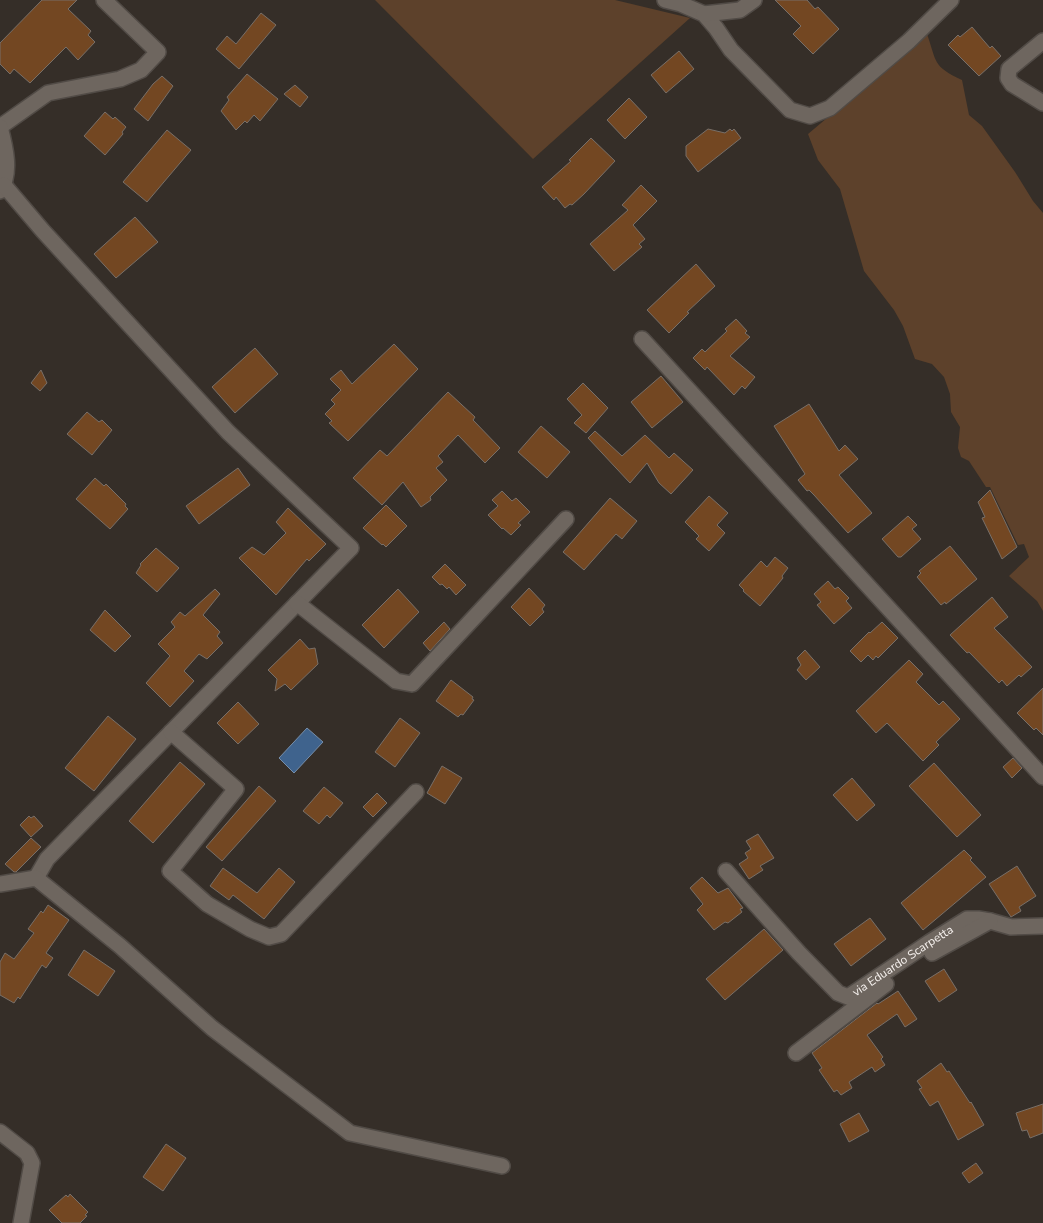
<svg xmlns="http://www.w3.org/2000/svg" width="1043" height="1223" font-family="'Nunito Sans',sans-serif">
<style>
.green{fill:#5d412b}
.water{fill:#3f638d;stroke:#768eaa}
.building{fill:#734722;stroke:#786f68}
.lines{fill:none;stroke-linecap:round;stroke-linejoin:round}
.minor-casing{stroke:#514b46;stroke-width:18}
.minor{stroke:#6e665f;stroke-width:15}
.labels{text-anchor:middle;stroke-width:4;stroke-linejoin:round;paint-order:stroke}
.street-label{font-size:12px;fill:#f6f1ee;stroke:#1a1714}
</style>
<rect width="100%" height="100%" fill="#352e28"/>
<!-- green -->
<g class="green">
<path d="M 375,0 L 615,0 L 690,18 L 533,159 Z"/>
<path d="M 927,34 C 937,62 932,66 962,80 L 969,115 L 982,126 L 1015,172 L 1033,201 L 1043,213 L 1043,611 L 1037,601 L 1009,576 L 1029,557 L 1024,544 L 1018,545 L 990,487 L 986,487 L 969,461 L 961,457 L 958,448 L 960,427 L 951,412 L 950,394 L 944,377 L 932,364 L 915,359 L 903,326 L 894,310 L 864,271 L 840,189 L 818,160 L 808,134 Z"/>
</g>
<!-- water -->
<path class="water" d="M 307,728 L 323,742 L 294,773 L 279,758 Z"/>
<!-- building -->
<g class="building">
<path d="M 42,0 L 77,0 L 68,9 L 91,31 L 88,35 L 95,42 L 78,60 L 66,47 L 30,83 L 14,69 L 10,74 L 0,64 L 0,43 Z"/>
<path d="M 775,0 L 807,0 L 815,9 L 818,7 L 839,29 L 813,54 L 793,34 L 801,26 Z"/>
<path d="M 261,13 L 276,25 L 239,69 L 216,49 L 227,36 L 236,44 Z"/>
<path d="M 972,27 L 990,48 L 992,46 L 1001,56 L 979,76 L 948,45 L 958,35 L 960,37 Z"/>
<path d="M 679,51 L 694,69 L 666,93 L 651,75 Z"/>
<path d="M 247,74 L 278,99 L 260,121 L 254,115 L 247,123 L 245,121 L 236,130 L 221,111 L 229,100 L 227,97 Z"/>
<path d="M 162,76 L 173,86 L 148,121 L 134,109 L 153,84 Z"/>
<path d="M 295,85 L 308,97 L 300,107 L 284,94 Z"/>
<path d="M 629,98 L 647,117 L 625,139 L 607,120 Z"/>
<path d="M 105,112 L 113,119 L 115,117 L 126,127 L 122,132 L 123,134 L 105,155 L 84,136 Z"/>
<path d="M 708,129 L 725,133 L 730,129 L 732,131 L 734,129 L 741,138 L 698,172 L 686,156 L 686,146 Z"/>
<path d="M 167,130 L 191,150 L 147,202 L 123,182 Z"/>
<path d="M 591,138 L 615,161 L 584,194 L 572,205 L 570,204 L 565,208 L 556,197 L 554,200 L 542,187 L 571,161 L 569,160 Z"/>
<path d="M 641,185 L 657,201 L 633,225 L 645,239 L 639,244 L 642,247 L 614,271 L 590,244 L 628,210 L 622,205 Z"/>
<path d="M 135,217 L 158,242 L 116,278 L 94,254 Z"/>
<path d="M 696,264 L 715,286 L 687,312 L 689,313 L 669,333 L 647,310 Z"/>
<path d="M 736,319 L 747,331 L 745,333 L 750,337 L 730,356 L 755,377 L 745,389 L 742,386 L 734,395 L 707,367 L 705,370 L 693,358 L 702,349 L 705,352 L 727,331 L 725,329 Z"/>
<path d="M 394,344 L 418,369 L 348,441 L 329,423 L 332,421 L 325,414 L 335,404 L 331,400 L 341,390 L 330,379 L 341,370 L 352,384 Z"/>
<path d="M 255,348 L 278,374 L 235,413 L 212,387 Z"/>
<path d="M 41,370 L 47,383 L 40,391 L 31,383 Z"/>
<path d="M 661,376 L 683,402 L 652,428 L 631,402 Z"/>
<path d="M 583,383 L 608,408 L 586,433 L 574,423 L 582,415 L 567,399 Z"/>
<path d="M 448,392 L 475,417 L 473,420 L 500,448 L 485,463 L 458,435 L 438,456 L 443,462 L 436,468 L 447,480 L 430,497 L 431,500 L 421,507 L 403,482 L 382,505 L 353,478 L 380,450 L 387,456 Z"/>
<path d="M 809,404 L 839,451 L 845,445 L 858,459 L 839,475 L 872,513 L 848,533 L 814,495 L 809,490 L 807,491 L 798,480 L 805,474 L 774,426 Z"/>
<path d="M 87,412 L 99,422 L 102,420 L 112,430 L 92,455 L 67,434 Z"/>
<path d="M 541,426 L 570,452 L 547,478 L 518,452 Z"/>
<path d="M 595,431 L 622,456 L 645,435 L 669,458 L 674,453 L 693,470 L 671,494 L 659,483 L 647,463 L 630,483 L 588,438 Z"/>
<path d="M 238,468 L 250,485 L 199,524 L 186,506 Z"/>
<path d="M 95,478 L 104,486 L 106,484 L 126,504 L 125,506 L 128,509 L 110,529 L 76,499 Z"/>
<path d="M 990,490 L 1017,547 L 1002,559 L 982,518 L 985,517 L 978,502 Z"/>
<path d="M 502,491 L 512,501 L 516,498 L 530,512 L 518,523 L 521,525 L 511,535 L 503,528 L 502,529 L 488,515 L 498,506 L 492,500 Z"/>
<path d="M 709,496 L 728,513 L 717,525 L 725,533 L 709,551 L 696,539 L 699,536 L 685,522 Z"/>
<path d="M 610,498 L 637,521 L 622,539 L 616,534 L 584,570 L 563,552 Z"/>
<path d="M 386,505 L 407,526 L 386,547 L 383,544 L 382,545 L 363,528 Z"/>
<path d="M 288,508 L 326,544 L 309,561 L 307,559 L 276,595 L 239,558 L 252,547 L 264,555 L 286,533 L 276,522 Z"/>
<path d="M 908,516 L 917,525 L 912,529 L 921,539 L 901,557 L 898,557 L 882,539 Z"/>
<path d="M 950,546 L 977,579 L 946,604 L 945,602 L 941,605 L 917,577 L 921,573 L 919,571 Z"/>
<path d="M 156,548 L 179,568 L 157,592 L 136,573 L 141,565 L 140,564 Z"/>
<path d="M 775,557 L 788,568 L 782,576 L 783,578 L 760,606 L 743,591 L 744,590 L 739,585 L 761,561 L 767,567 Z"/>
<path d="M 445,564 L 466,585 L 456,595 L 449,587 L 447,589 L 442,584 L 440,585 L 432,577 Z"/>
<path d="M 828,581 L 835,589 L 838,587 L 849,598 L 846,601 L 852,608 L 834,624 L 817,605 L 821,602 L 814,594 Z"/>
<path d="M 529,588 L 545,605 L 542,609 L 544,612 L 530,626 L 511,607 Z"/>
<path d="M 215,589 L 220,594 L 203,615 L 220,632 L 217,636 L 223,643 L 207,659 L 199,654 L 184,671 L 194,681 L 170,707 L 146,683 L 170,656 L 158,644 L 175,627 L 171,622 L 180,612 L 185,616 Z"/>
<path d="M 398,589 L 419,612 L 384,648 L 362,625 Z"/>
<path d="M 992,597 L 1008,617 L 994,628 L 1032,667 L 1021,677 L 1019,675 L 1007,686 L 1002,680 L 999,683 L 969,652 L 967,653 L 950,635 Z"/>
<path d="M 105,610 L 131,636 L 115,652 L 90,630 Z"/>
<path d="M 444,622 L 450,629 L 430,651 L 423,643 Z"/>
<path d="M 882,622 L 898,638 L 878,658 L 876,656 L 873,660 L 868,655 L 861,662 L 850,651 L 869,632 L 870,633 Z"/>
<path d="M 300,639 L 309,649 L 315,648 L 318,664 L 291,690 L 285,684 L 275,691 L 277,679 L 268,670 Z"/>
<path d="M 805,650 L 820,667 L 806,680 L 797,670 L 801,665 L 797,658 Z"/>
<path d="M 909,660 L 923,674 L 916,682 L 939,705 L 943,701 L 960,719 L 936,742 L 939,745 L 923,761 L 887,723 L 876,733 L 856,711 Z"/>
<path d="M 451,680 L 473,697 L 472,699 L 474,700 L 463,715 L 461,714 L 458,717 L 436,701 Z"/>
<path d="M 1043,688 L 1043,735 L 1036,728 L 1034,730 L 1017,713 Z"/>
<path d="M 238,702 L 259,724 L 238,744 L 217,723 Z"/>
<path d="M 108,716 L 136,739 L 94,791 L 65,768 Z"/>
<path d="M 400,718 L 420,733 L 395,767 L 375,752 Z"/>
<path d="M 1013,758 L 1022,768 L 1012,778 L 1003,767 Z"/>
<path d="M 180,762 L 205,784 L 153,843 L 129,821 Z"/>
<path d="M 934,763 L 981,815 L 957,837 L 909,786 Z"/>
<path d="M 442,766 L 462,778 L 445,804 L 427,793 Z"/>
<path d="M 852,778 L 875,805 L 857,821 L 833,795 Z"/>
<path d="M 259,786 L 276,801 L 222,861 L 206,847 Z"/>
<path d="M 324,787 L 343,803 L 330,818 L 327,815 L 319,824 L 303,811 Z"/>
<path d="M 377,793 L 387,803 L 373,817 L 363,807 Z"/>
<path d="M 29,816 L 31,818 L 34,816 L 43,826 L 31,837 L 20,825 Z"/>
<path d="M 758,834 L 774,858 L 760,866 L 763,870 L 749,879 L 739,864 L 748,858 L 745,853 L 751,849 L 746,841 Z"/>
<path d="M 31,838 L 41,847 L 16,872 L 14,872 L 5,864 Z"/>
<path d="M 964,850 L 972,858 L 970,860 L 986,877 L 923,930 L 901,903 Z"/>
<path d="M 1017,866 L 1036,896 L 1019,907 L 1021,911 L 1011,917 L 989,884 Z"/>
<path d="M 223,868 L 257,893 L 279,868 L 295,882 L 264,919 L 233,895 L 229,900 L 210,886 Z"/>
<path d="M 702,877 L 718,893 L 728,888 L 743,908 L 740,909 L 742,912 L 728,923 L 725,922 L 714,930 L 697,910 L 703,904 L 690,888 Z"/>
<path d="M 48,905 L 69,920 L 46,953 L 53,958 L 46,968 L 42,965 L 20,999 L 18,997 L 14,1003 L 0,995 L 0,962 L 5,953 L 14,959 L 34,933 L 28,929 L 41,911 L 43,913 Z"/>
<path d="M 870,918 L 886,939 L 851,966 L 834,944 Z"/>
<path d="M 764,929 L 783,950 L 725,1000 L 706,979 Z"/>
<path d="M 84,950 L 115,971 L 98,996 L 68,975 Z"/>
<path d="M 944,969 L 957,990 L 939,1002 L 925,981 Z"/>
<path d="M 898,991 L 917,1019 L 905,1027 L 897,1014 L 867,1035 L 883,1057 L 881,1059 L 885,1065 L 875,1072 L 872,1067 L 849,1082 L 852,1088 L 841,1095 L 837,1090 L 834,1092 L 819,1070 L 822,1068 L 812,1053 L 877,1003 L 878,1004 Z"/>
<path d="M 941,1063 L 947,1072 L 949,1071 L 970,1103 L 971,1102 L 984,1125 L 958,1140 L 938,1101 L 930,1106 L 919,1089 L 922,1088 L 917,1081 Z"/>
<path d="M 1043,1104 L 1043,1133 L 1030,1138 L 1027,1130 L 1022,1131 L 1016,1113 Z"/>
<path d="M 859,1113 L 869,1131 L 849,1142 L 840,1124 Z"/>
<path d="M 166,1144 L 186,1158 L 163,1191 L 143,1177 Z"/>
<path d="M 976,1163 L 983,1173 L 969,1183 L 962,1173 Z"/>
<path d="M 70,1194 L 88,1212 L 85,1215 L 87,1216 L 80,1223 L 62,1223 L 49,1210 L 66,1195 L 68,1197 Z"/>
</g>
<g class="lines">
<defs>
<g id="minor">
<path d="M 665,0 L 681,4 L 704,14 L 716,28 L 731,50 L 790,110 L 810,116 L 830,108 L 909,41 L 951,0"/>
<path d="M 704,14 L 740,10 L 754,0"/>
<path d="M 1043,41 L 1009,69 L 1008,78 L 1012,84 L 1043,103"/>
<path d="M 0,127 L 48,93 L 120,79 L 141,70 L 158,52 L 104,0"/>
<path d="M 0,127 C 5,146 12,173 0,191"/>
<path d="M 4,185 L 43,231 L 228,432 L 351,548 L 47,859 L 36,878"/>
<path d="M 642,339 L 1043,777"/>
<path d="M 297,603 L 396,681 L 412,684 L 566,519"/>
<path d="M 171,732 L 236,789 L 170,871 L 207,904 L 250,929 L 269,937 L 281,934 L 416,792"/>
<path id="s1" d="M 726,871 L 799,953 L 838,993 L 848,997 L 930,942 L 967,919 L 978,919 L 990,921 L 1011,927 L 1043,926"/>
<path d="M 0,884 L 36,878 L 120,946 L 212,1028 L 350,1133 L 502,1166"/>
<path d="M 932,953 L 990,921"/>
<path d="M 796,1053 L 886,984"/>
<path d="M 0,1132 L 27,1153 L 32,1163 L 21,1223"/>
</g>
</defs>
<!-- minor casing -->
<use href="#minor" class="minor-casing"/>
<!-- minor -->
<use href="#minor" class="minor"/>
</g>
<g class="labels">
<!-- street labels -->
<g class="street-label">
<text dy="4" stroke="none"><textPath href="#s1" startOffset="242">via Eduardo Scarpetta</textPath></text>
</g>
</g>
</svg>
